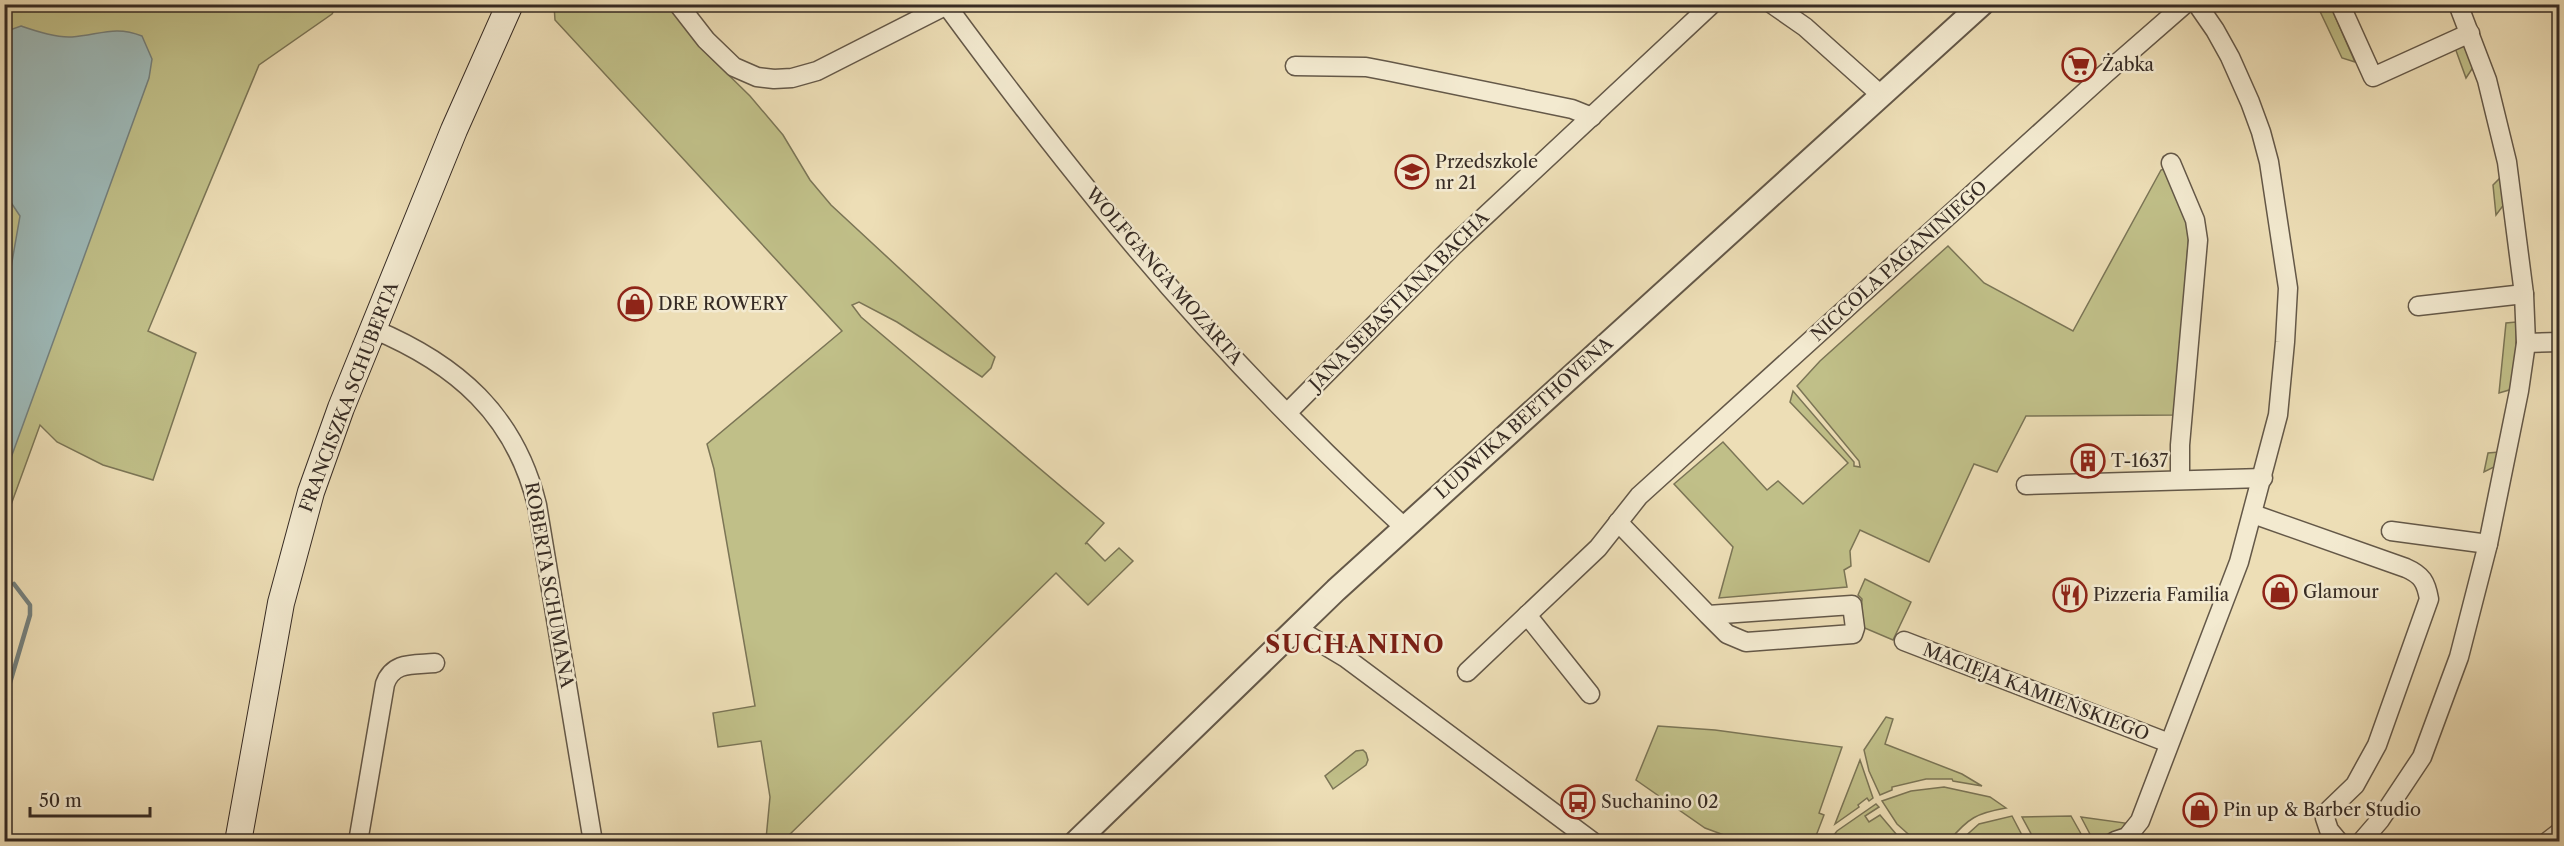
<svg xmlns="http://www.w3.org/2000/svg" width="2564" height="846" font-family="'Libre Caslon Text',serif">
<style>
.green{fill:#c0bf88;stroke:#7b7556;stroke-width:1.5}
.water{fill:#9db9b8;stroke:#74807d;stroke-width:1.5}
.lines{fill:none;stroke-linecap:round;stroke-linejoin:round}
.stream{stroke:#74807d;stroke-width:4.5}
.minor-casing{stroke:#645848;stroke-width:21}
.tertiary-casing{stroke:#645848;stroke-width:26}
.secondary-casing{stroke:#362b24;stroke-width:28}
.minor{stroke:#f3ead0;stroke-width:18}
.tertiary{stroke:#f3ead0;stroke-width:22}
.secondary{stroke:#f3ead0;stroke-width:26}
.labels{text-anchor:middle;stroke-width:5;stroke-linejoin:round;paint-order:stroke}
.poi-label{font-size:18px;fill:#362b24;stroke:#f3ead0;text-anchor:start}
.street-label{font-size:18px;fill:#362b24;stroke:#f3ead0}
.district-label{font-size:24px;font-weight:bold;letter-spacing:1.5px;fill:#7a1f14;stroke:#f3ead0}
</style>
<rect width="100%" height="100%" fill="#eddeb6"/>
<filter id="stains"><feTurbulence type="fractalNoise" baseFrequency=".00333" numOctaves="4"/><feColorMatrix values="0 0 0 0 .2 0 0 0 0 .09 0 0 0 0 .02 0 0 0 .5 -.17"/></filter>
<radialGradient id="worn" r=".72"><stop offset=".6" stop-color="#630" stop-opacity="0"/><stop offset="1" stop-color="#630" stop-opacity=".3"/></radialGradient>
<!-- green -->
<g class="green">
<path d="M 4,5 L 337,5 L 332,14 L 259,65 L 148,331 L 196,353 L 153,480 L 103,465 L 57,442 L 40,425 L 8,513 L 4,512 Z"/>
<path d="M 554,5 L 668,5 L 701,48 L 750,96 L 783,135 L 810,180 L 831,205 L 995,357 L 991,368 L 982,377 L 897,322 L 859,302 L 852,305 L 861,317 L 1104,523 L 1085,544 L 1087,543 L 1105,561 L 1119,548 L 1133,561 L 1088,605 L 1056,573 L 783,841 L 766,839 L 770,797 L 761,741 L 718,747 L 713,713 L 755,706 L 714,469 L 707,444 L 842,331 L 555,20 Z"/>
<path d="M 2317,5 L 2330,5 L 2355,62 L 2342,58 Z"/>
<path d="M 2454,45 L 2466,45 L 2474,66 L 2466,78 Z"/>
<path d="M 2167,168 L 2184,209 L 2189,232 L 2175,415 L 2026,416 L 1997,472 L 1974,464 L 1929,562 L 1860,530 L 1850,551 L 1851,566 L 1844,570 L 1847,587 L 1719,598 L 1733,547 L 1674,484 L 1723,442 L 1767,490 L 1778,481 L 1803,504 L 1848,463 L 1790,402 L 1793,391 L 1854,462 L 1854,466 L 1860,467 L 1859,461 L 1797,386 L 1820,361 L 1948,246 L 1984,283 L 2073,331 L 2161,170 Z"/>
<path d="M 2502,176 L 2505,203 L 2496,215 L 2493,185 Z"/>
<path d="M 2516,322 C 2516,342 2519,372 2509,390 L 2499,393 L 2506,323 Z"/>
<path d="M 2499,452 L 2496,466 L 2484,472 L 2488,453 Z"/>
<path d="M 1865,579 L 1911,602 L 1893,640 L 1860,626 L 1862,599 L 1858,595 Z"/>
<path d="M 1886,717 L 1893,719 L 1885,744 L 1962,774 L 1982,786 L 1953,781 L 1952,779 L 1926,779 L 1892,787 L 1892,790 L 1880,795 L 1869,771 L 1864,750 Z"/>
<path d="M 1658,726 L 1715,730 L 1842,747 L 1819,813 L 1824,815 L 1814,841 L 1740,841 L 1705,828 L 1636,780 Z"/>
<path d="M 1363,750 L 1366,753 L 1368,760 L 1366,765 L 1333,789 L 1325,776 L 1356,751 Z"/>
<path d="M 1860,760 L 1873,798 L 1869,801 L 1867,798 L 1858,805 L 1859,807 L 1835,824 Z"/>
<path d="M 1944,787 L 1990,797 L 2006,808 C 1977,813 1968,818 1949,841 L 1916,841 L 1897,824 L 1882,801 L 1911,791 Z"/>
<path d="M 1876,804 L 1879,807 L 1865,816 L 1869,822 L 1880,815 L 1902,841 L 1829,841 L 1837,831 Z"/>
<path d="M 2012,816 L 2025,841 L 1960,841 L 1979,824 Z"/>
<path d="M 2071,816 L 2085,841 L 2035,841 L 2022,817 Z"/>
<path d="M 2081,817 L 2125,823 L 2122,831 L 2092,838 Z"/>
</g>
<!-- water -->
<path class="water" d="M 21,26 C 36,31 56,38 72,37 C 99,35 115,25 142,36 L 152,59 L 149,78 L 8,466 L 5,468 L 5,302 L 20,216 L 8,198 L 5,197 L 4,32 Z"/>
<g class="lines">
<!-- stream -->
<path class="stream" d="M 4,703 L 30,615 L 30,605 L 14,584"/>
<defs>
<g id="minor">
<path d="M 678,4 L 706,40 L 734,67 L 757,77 L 774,79 L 792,78 L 817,71 L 949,4"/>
<path d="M 1772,4 L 1805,27 L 1881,95"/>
<path d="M 2340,4 L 2373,77 L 2470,33"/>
<path d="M 947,6 C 997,74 1048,141 1102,207 C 1194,321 1297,428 1404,527"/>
<path d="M 1295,66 L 1366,67 L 1387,71 L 1572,109 L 1592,117"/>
<path d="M 2171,163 L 2195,220 L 2198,240 L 2180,445 L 2180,478"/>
<path d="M 2418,306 L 2524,294"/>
<path d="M 373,329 C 457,364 515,415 537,505 L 593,842"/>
<path d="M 2526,343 L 2560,342"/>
<path d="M 1287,413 L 1453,246 L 1712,4"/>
<path d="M 2026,485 L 2263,478"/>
<path d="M 2253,514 L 2406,568 C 2422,575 2426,582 2429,599 L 2377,745 L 2355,785 L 2328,811 L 2325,818 L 2329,830 L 2339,842"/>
<path d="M 1618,522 L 1708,615 L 1852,605 L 1855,628 L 1853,634 L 1746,642 L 1727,634 L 1708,615"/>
<path d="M 2391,531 L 2488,544"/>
<path d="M 1527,615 L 1590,694"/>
<path d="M 1296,628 L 1346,658 L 1593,842"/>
<path d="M 1904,641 L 2169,743"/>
<path d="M 1467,672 L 1598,548 L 1639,496 L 2106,73 L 2185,4"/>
<path d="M 2115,841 L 2127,837 L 2140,821 L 2239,562 L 2278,415 L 2285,342 L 2288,288 L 2269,162 L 2261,132 L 2250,102 L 2230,57 L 2215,30 L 2197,4"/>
<path d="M 358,842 L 385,684 C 393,661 414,665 435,663"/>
<path d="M 2361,842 L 2380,820 L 2422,757 L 2459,657 L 2488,544 L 2519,391 L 2526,343 L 2524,294 L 2507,162 L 2487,80 L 2458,4"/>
<path d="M 2547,842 L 2560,832"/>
</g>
<path id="tertiary" d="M 1076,842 L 1336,590 L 1982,4"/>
<path id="secondary" d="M 238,842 L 281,603 L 311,492 L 341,408 L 454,130 L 510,4"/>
</defs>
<!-- minor casing -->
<use href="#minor" class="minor-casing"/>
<!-- tertiary casing -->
<use href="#tertiary" class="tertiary-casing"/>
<!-- secondary casing -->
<use href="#secondary" class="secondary-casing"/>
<!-- minor -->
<use href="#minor" class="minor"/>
<!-- tertiary -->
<use href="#tertiary" class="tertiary"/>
<!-- secondary -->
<use href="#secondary" class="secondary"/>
</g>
<!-- icons -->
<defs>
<symbol id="supermarket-ring" viewBox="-11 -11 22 22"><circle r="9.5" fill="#f3ead0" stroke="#8f2418" stroke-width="1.5"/><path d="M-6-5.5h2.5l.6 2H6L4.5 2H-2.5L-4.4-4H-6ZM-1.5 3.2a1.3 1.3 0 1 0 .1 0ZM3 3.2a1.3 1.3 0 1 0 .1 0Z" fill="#8f2418"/></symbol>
<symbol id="school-ring" viewBox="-11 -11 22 22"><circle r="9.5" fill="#f3ead0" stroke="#8f2418" stroke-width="1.5"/><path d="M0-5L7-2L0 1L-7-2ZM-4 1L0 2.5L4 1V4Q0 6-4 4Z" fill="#8f2418"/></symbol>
<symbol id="shop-ring" viewBox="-11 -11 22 22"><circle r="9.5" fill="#f3ead0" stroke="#8f2418" stroke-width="1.5"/><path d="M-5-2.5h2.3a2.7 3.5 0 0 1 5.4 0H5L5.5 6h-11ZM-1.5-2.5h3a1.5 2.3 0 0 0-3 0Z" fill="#8f2418"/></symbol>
<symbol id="building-ring" viewBox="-11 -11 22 22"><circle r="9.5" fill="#f3ead0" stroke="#8f2418" stroke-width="1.5"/><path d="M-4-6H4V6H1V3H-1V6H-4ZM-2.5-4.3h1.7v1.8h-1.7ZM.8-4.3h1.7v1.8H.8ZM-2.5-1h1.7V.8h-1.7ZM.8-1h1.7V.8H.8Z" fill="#8f2418"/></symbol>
<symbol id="restaurant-ring" viewBox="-11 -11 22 22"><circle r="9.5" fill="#f3ead0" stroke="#8f2418" stroke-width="1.5"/><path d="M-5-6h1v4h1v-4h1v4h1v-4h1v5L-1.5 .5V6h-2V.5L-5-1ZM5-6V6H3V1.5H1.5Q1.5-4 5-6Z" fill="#8f2418"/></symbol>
<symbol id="bus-ring" viewBox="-11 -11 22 22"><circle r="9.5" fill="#f3ead0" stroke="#8f2418" stroke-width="1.5"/><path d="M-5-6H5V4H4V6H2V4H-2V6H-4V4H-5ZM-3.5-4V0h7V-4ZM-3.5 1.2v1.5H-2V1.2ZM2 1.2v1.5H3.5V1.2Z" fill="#8f2418"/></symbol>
</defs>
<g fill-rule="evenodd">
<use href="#supermarket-ring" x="2060" y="46" width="38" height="38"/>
<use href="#school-ring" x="1393" y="153" width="38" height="38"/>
<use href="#shop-ring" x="616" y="285" width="38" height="38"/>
<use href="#building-ring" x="2069" y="442" width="38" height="38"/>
<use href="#shop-ring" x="2261" y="573" width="38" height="38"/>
<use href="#restaurant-ring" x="2051" y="576" width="38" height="38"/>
<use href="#bus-ring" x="1559" y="783" width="38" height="38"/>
<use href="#shop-ring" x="2181" y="791" width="38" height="38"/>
</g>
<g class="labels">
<!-- poi labels -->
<g class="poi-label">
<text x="2102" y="71">Żabka</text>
<text x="1435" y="168">Przedszkole<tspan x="1435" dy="21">nr 21</tspan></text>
<text x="658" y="310">DRE ROWERY</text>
<text x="2111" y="467">T-1637</text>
<text x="2303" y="598">Glamour</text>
<text x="2093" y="601">Pizzeria Familia</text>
<text x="1601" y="808">Suchanino 02</text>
<text x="2223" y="816">Pin up &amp; Barber Studio</text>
</g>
<!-- street labels -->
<g class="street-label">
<text transform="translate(1899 261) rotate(-42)" y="6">NICCOLA PAGANINIEGO</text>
<text transform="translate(1164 276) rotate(49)" y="6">WOLFGANGA MOZARTA</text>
<text transform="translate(1399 301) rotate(-45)" y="6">JANA SEBASTIANA BACHA</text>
<text transform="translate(349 397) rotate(-69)" y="6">FRANCISZKA SCHUBERTA</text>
<text transform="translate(1524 418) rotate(-42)" y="6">LUDWIKA BEETHOVENA</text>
<text transform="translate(549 585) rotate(80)" y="6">ROBERTA SCHUMANA</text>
<text transform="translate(2036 692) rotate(21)" y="6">MACIEJA KAMIEŃSKIEGO</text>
</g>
<!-- district labels -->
<g class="district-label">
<text x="1355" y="653">SUCHANINO</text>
</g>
</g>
<!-- margin -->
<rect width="2564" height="846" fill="none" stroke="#eddeb6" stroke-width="24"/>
<rect x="6" y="6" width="2552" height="834" fill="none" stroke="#362b24" stroke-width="3"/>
<rect x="12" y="12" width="2540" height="822" fill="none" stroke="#362b24" stroke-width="1.5"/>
<!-- scale -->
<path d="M30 807v9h120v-9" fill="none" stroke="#362b24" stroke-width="3"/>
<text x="39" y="807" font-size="18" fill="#362b24" stroke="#f3ead0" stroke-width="4.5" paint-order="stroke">50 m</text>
<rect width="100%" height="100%" filter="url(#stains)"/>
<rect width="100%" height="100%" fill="url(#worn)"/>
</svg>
